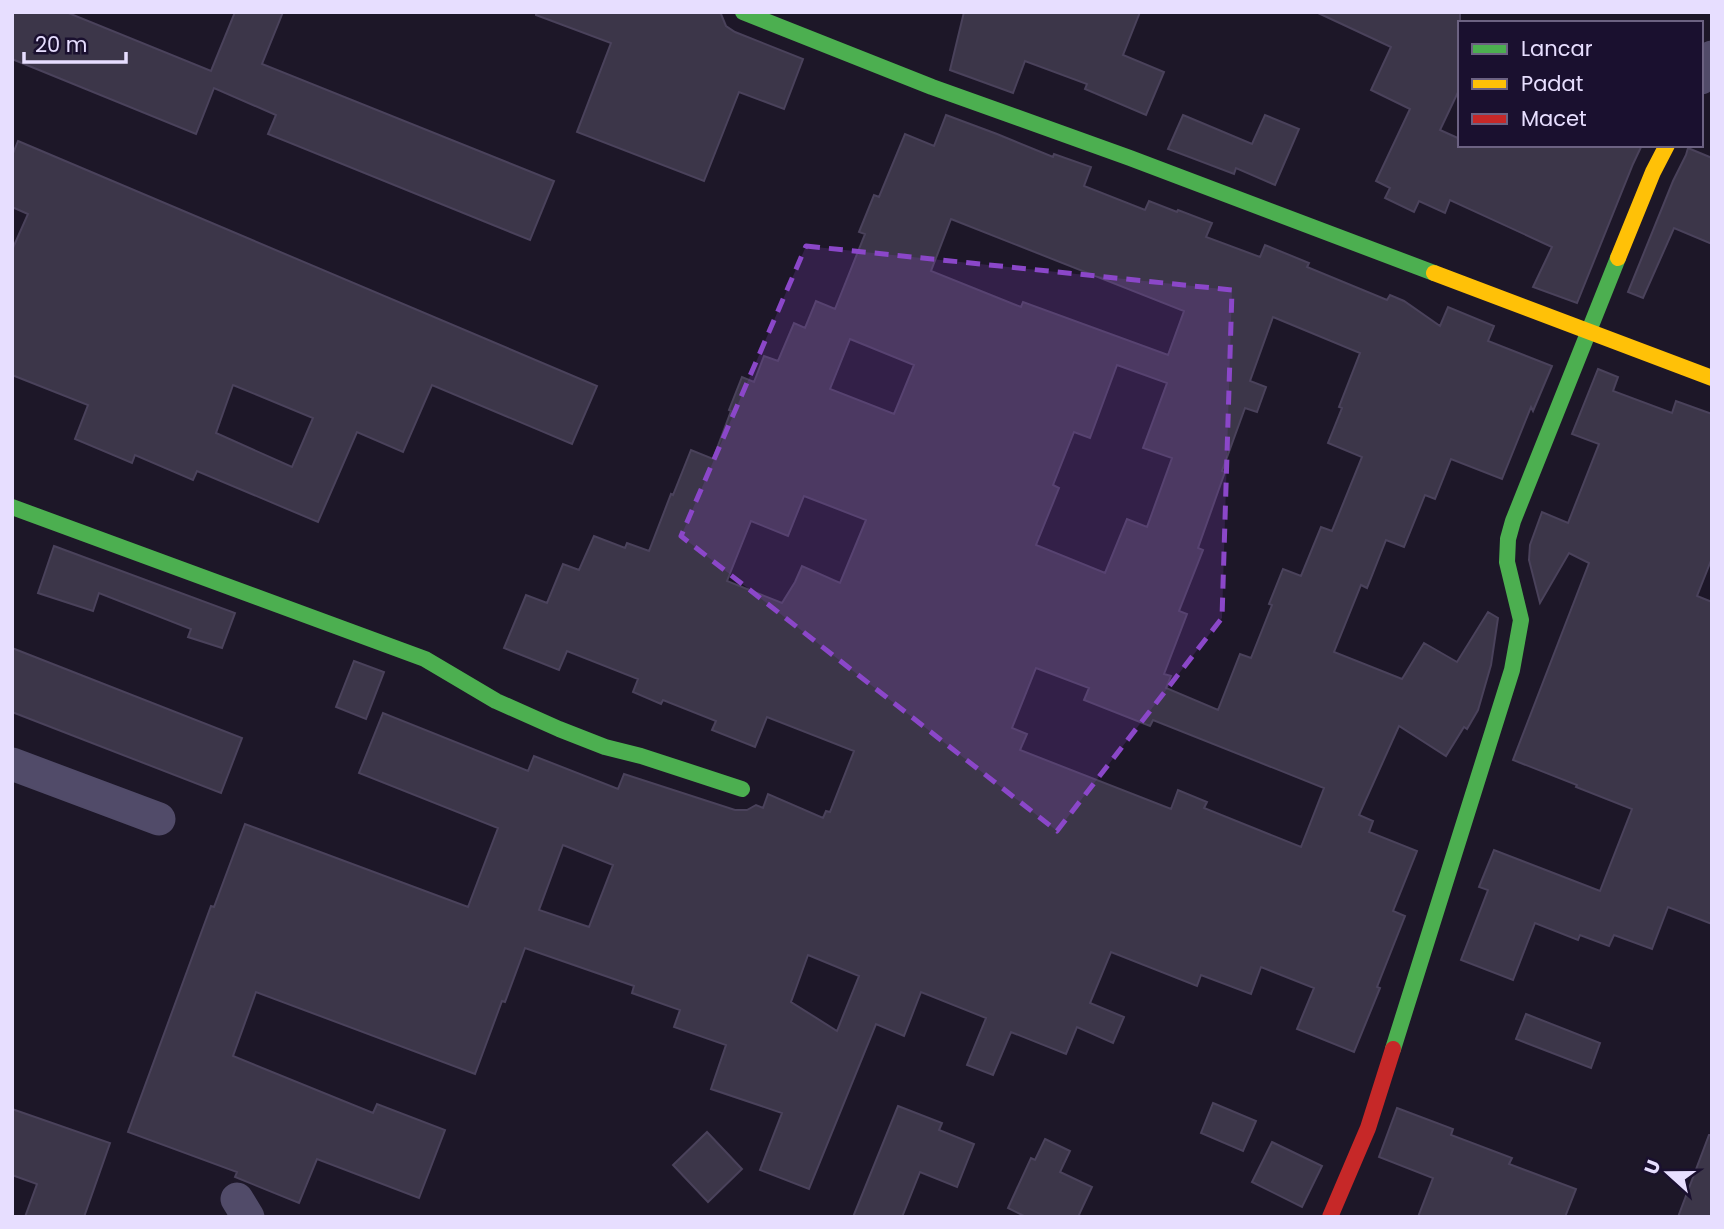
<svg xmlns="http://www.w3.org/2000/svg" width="1724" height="1229" font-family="Poppins,sans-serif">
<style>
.building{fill:#3c3649;stroke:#4a425b;stroke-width:2;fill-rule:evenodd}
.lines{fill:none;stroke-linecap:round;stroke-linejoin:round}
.street{stroke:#514b69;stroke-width:33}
.fast{stroke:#4caf50;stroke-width:16}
.slow{stroke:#ffc107;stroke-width:16}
.jam{stroke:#c62828;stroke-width:16}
.marked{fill:#8b47c9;fill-opacity:0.2;stroke:#8b47c9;stroke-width:5;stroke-dasharray:14 9;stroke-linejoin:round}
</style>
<rect width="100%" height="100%" fill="#1d1728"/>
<!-- building -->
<g class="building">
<path d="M 12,12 L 66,12 L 211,71 L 235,12 L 283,12 L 262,64 L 554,181 L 530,240 L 268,134 L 276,115 L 214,88 L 196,134 L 12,59 Z"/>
<path d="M 536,12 L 718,12 L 721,14 L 726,26 L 735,32 L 803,59 L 784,109 L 739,92 L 704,181 L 577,132 L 611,43 L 536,15 Z"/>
<path d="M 964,12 L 1140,12 L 1123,55 L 1164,72 L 1146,115 L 1085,89 L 1087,84 L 1025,61 L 1013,93 L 950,70 Z"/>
<path d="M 1316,12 L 1460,12 L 1460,88 L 1440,130 L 1460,139 L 1460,145 L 1642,145 L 1633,164 L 1577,303 L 1533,287 L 1552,247 L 1450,200 L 1445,213 L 1419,201 L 1414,212 L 1385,198 L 1390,188 L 1376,181 L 1410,109 L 1371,90 L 1391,47 Z"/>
<path d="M 946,115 L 997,134 L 1053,157 L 1054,154 L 1091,167 L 1084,186 L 1145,210 L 1149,201 L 1177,212 L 1178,210 L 1212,223 L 1206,237 L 1260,257 L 1265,245 L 1309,263 L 1307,267 L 1387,300 L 1390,295 L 1404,301 L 1440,326 L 1448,307 L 1494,326 L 1488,341 L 1552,366 L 1533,411 L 1531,407 L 1502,479 L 1451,459 L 1435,499 L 1425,495 L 1404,547 L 1386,540 L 1367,588 L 1361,585 L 1334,652 L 1402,679 L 1424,643 L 1457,662 L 1488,612 L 1498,618 L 1491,665 L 1478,710 L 1467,729 L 1464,727 L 1446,756 L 1399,726 L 1359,815 L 1373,821 L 1369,832 L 1417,851 L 1393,911 L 1405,916 L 1377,987 L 1380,988 L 1354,1052 L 1297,1029 L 1314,988 L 1261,967 L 1251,994 L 1201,975 L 1197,986 L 1111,952 L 1090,1003 L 1124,1017 L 1113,1043 L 1077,1027 L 1066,1054 L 1011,1032 L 993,1075 L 967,1065 L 986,1018 L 921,992 L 904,1036 L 876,1024 L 809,1189 L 760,1170 L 782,1113 L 711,1089 L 726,1045 L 674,1027 L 680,1010 L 632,993 L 634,986 L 525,948 L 505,1002 L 502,1001 L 475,1074 L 256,992 L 233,1056 L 373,1113 L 377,1104 L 445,1130 L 419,1198 L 317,1159 L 299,1203 L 235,1177 L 237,1172 L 128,1132 L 211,906 L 214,907 L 245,824 L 468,907 L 498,828 L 359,773 L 383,713 L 528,771 L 534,756 L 618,789 L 624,774 L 735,810 L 747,810 L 756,805 L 763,808 L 768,794 L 823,818 L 826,811 L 830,812 L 854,751 L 767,717 L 755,747 L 712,730 L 716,721 L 663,700 L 661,704 L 633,692 L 638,679 L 567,651 L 559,670 L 504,648 L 526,595 L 547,603 L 563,564 L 579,570 L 594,536 L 625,548 L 627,543 L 649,551 L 671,494 L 673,495 L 691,450 L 713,459 L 731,411 L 729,410 L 742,377 L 754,382 L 764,356 L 778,361 L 794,323 L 805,328 L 816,301 L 835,309 L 865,234 L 859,232 L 874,195 L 879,197 L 905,134 L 934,146 ZM 951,219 L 1184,311 L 1168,355 L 1023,302 L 1021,307 L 931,271 ZM 1273,317 L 1360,353 L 1339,407 L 1342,408 L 1328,443 L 1362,457 L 1332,531 L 1321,527 L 1301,576 L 1283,569 L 1269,604 L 1272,605 L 1251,658 L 1240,654 L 1218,710 L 1166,688 L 1171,676 L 1164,674 L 1187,614 L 1179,611 L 1203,550 L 1198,548 L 1225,472 L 1222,471 L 1245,408 L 1257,412 L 1266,387 L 1250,381 ZM 850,339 L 914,365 L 894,414 L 830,389 ZM 1117,365 L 1167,383 L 1143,448 L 1172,458 L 1147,527 L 1127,519 L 1105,573 L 1036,545 L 1059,488 L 1053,485 L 1074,432 L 1090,438 ZM 804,496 L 866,520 L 840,583 L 802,566 L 795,582 L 782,603 L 727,581 L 751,521 L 788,536 ZM 1036,668 L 1089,688 L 1084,700 L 1150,726 L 1153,720 L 1324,788 L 1301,847 L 1204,808 L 1207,802 L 1178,790 L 1171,809 L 1020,750 L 1027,734 L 1012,728 ZM 563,845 L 613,865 L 589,927 L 539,910 ZM 808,955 L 859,976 L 837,1031 L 791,1002 Z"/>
<path d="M 1183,115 L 1252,144 L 1265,115 L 1299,129 L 1275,185 L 1236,168 L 1234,174 L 1168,149 Z"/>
<path d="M 18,141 L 597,386 L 572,444 L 432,385 L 403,452 L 357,432 L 318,522 L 197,471 L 193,480 L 135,455 L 132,463 L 75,439 L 88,405 L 12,375 L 12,250 L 28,214 L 12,207 L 12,156 ZM 233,385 L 313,418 L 292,467 L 216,433 Z"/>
<path d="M 1688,148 L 1712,158 L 1712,244 L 1674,228 L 1643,298 L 1628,292 L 1673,181 L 1686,155 Z"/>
<path d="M 1598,369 L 1618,377 L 1613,391 L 1672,413 L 1676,401 L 1712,414 L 1712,558 L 1697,596 L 1712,602 L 1712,924 L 1668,907 L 1652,949 L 1614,935 L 1609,946 L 1580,935 L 1578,940 L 1535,923 L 1513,980 L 1461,960 L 1488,890 L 1479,887 L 1494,850 L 1600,891 L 1632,809 L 1576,787 L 1577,785 L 1513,760 L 1589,563 L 1569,553 L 1540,603 L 1529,560 L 1530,545 L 1542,512 L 1568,523 L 1599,444 L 1572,434 Z"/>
<path d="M 54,546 L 235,613 L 222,648 L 188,637 L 191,629 L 99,593 L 93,611 L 38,593 Z"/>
<path d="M 12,648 L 242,738 L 221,793 L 12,712 Z"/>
<path d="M 354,661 L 384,672 L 366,719 L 336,707 Z"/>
<path d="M 1526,1014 L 1600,1043 L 1591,1068 L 1516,1039 Z"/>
<path d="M 1213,1103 L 1256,1121 L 1243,1151 L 1201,1133 Z"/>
<path d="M 898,1106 L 942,1123 L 939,1130 L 974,1144 L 957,1187 L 920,1172 L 902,1217 L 853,1217 Z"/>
<path d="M 1397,1108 L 1453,1129 L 1451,1135 L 1512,1158 L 1509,1164 L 1576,1189 L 1565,1217 L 1418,1217 L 1433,1178 L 1379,1157 Z"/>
<path d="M 12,1109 L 110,1143 L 84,1217 L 25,1217 L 37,1184 L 12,1175 Z"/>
<path d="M 707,1132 L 742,1169 L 708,1202 L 673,1165 Z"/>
<path d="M 1709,1135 L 1712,1135 L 1712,1217 L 1678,1217 Z"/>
<path d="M 1045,1139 L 1070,1151 L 1060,1172 L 1092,1187 L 1078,1217 L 1026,1217 L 1008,1208 L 1031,1158 L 1035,1160 Z"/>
<path d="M 1272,1142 L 1322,1166 L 1302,1207 L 1252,1182 Z"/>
</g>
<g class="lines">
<!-- street -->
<g class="street">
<path d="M 1701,78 L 1712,57"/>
<path d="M 12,764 L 159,819"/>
<path d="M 237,1199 L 248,1217"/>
</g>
<!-- fast -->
<g class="fast">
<path d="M 743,12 L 932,87 L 1130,158 L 1434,273"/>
<path d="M 12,507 L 425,659 L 496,701 L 559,729 L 605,747 L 641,756 L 742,789"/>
<path d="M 1393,1049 L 1512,670 L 1521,620 L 1507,562 L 1508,539 L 1513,521 L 1618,258"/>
</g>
<!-- slow -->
<g class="slow">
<path d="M 1618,258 L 1653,172 L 1667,145"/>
<path d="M 1434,273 L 1712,378"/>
</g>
<!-- jam -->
<path class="jam" d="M 1330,1217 L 1368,1128 L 1393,1049"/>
</g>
<!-- marked area -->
<path class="marked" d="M 806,246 L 1232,290 L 1222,618 L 1057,831 L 681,536 Z"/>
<!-- border -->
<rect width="1724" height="1229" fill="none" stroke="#e7deff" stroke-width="28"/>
<!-- legend -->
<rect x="1458" y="21" width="245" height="126" fill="#1a102f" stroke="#6c6282" stroke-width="2"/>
<rect x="1472" y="44" width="35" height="10" fill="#4caf50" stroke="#6c6282" stroke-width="2"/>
<text x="1521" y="56" font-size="21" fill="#e7deff">Lancar</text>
<rect x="1472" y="79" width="35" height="10" fill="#ffc107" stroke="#6c6282" stroke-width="2"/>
<text x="1521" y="91" font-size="21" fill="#e7deff">Padat</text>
<rect x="1472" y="114" width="35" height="10" fill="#c62828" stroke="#6c6282" stroke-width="2"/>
<text x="1521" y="126" font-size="21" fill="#e7deff">Macet</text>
<!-- north arrow -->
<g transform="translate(1668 1173) rotate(291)" stroke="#1a102f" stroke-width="5" paint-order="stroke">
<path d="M0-5L12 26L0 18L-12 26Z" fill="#e7deff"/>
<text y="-10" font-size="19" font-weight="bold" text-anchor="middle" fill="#e7deff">U</text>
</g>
<!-- scale -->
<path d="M24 52v10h102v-10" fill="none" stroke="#e7deff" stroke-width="3.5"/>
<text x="35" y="52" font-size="21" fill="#e7deff" stroke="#1a102f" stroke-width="5" paint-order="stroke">20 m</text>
</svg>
